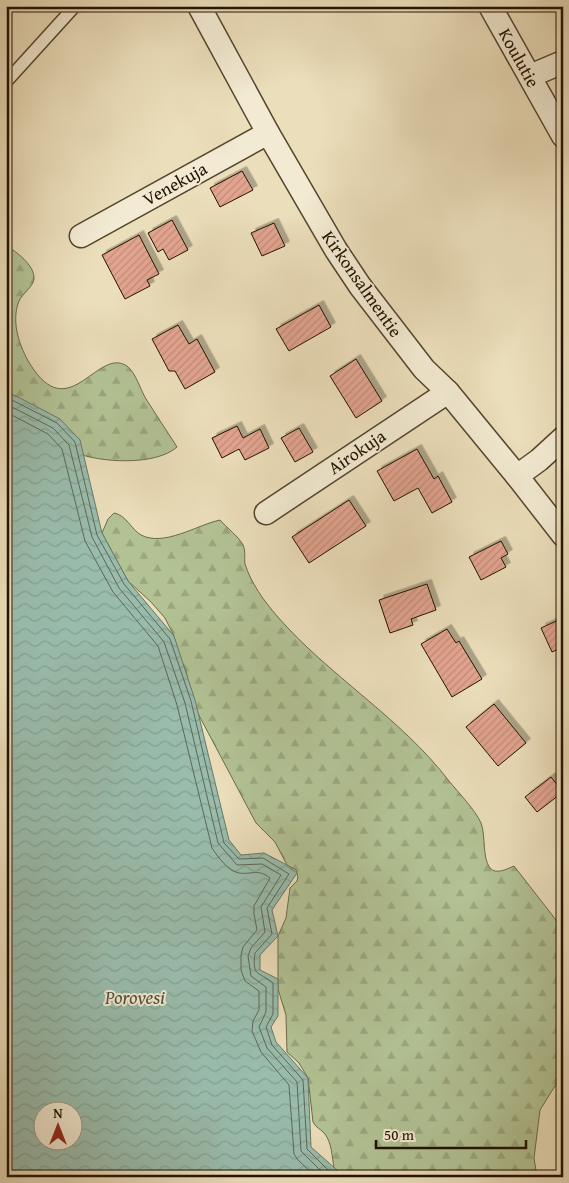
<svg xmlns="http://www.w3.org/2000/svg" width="569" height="1183" font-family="'Gentium Book Plus',serif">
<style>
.forest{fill:url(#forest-firs);stroke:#6a6a4a}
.water{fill:url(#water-waves);stroke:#697867;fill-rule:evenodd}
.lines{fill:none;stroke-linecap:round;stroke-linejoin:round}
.shore{stroke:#5e6756;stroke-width:1}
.building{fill:url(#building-hatch);stroke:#221200;filter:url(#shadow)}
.lane-casing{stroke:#54452e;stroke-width:14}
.street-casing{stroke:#54452e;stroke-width:25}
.lane{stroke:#f2ead2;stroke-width:11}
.street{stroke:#f2ead2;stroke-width:22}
.labels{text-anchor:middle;stroke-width:4;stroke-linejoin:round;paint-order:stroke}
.street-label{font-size:18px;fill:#221200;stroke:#f2ead2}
.water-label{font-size:19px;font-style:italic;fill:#4c4e3c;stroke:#f2ead2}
</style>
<defs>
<pattern id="forest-firs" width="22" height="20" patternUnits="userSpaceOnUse" patternTransform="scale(1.25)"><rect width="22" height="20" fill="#b2c294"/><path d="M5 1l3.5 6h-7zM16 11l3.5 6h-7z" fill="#99a67e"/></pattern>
<pattern id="water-waves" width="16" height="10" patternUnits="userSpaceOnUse" patternTransform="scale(1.25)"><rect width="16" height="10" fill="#99bcac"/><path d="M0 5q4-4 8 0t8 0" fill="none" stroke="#84a192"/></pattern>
<pattern id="building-hatch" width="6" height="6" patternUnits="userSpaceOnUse" patternTransform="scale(1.25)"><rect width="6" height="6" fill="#e2a48f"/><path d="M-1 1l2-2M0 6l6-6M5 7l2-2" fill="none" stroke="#c28c7a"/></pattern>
<filter id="shadow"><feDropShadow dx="4.5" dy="-4.5" stdDeviation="0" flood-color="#0004"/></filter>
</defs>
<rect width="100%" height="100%" fill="#ebdeba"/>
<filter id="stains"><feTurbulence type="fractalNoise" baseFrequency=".004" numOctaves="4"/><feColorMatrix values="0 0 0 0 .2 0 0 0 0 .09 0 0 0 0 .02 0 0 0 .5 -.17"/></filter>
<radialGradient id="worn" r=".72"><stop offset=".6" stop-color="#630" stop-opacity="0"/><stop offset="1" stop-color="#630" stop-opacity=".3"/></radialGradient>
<!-- forest -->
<g class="forest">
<path d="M 6,245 C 16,252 35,265 34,279 C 33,287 22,294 19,301 C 10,323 21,352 34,370 C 71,422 98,347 127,366 C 136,373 140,389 146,399 C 156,415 167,431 177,447 C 156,466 99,463 74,452 L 18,397 L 6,392 Z"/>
<path d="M 114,513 C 126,515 131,529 141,535 C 164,547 197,525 220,520 C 226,527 240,538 243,545 C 246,551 244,559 245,564 C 251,583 264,601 277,616 C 329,676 400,717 449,781 C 458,792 476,811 481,823 C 486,836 482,858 490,868 C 496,875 507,869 514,866 L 563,929 L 563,1073 L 540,1110 L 534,1158 L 537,1177 L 340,1177 L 338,1171 L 334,1168 C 332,1156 332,1144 325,1134 C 321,1129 316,1128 313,1122 L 308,1078 L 299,1063 L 287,1052 L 286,1015 L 278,989 L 278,936 L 286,918 L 290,888 L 297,881 L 298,877 L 296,870 L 287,865 L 275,842 L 256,823 L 193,704 L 186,671 L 176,649 L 174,636 L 165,618 L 151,602 L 128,581 L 102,533 L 108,519 Z"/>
</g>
<!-- water -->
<path class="water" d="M 6,392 L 18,397 L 60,419 L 80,440 L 102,533 L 128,581 L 174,636 L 195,700 L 229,840 L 241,855 L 264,853 L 287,865 L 297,873 L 272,910 L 278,936 L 260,955 L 260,970 L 278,979 L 278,1016 L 271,1027 L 276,1042 L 308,1078 L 311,1147 L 338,1171 L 340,1177 L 6,1177 ZM 42,1110 L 72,1110 L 72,1140 L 42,1140 Z"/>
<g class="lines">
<!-- shore -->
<g class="shore">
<path d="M 6,397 L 57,423 L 75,442 L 97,535 L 124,584 L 170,639 L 191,701 L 224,843 L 239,859 L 263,858 L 289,874 L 267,908 L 272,934 L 255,953 C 252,977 258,971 273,983 L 273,1014 L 266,1027 L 272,1045 L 303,1080 L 307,1149 L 335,1177"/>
<path d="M 6,404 L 53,428 L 69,445 L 92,537 L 119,588 L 164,642 L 185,703 L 218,843 L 237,865 L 262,864 L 281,875 L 261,907 L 265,932 L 251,948 L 248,956 L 251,976 L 266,987 L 266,1012 L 259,1027 L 267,1048 L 297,1082 L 301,1151 L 327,1177"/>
<path d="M 6,412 L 48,434 L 62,449 L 85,541 L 113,592 L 158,646 L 177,705 L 212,848 C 218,857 228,871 239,873 C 252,875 257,868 270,878 L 254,906 L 254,914 L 257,930 L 243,947 L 241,955 L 241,970 L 245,981 L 259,991 L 259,1010 L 253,1021 L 252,1031 L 261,1052 L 289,1085 L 294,1154 L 298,1160 L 316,1177"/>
</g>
</g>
<!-- building -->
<g class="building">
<path d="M 242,171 L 253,190 L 220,207 L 210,188 Z"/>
<path d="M 172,220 L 188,250 L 169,260 L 163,249 L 158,252 L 148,233 Z"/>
<path d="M 274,223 L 285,246 L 262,256 L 251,233 Z"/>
<path d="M 139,235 L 159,274 L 147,280 L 150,286 L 125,299 L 102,255 Z"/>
<path d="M 319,305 L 331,327 L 289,351 L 276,329 Z"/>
<path d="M 178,325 L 189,344 L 197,339 L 215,372 L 185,389 L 175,371 L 169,371 L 152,339 Z"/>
<path d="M 356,359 L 382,401 L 356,418 L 330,376 Z"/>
<path d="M 237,426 L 243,438 L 260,429 L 269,448 L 245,460 L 239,449 L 222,458 L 212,438 Z"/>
<path d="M 299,428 L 313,452 L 295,462 L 281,438 Z"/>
<path d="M 417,449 L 434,479 L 438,476 L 452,502 L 432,513 L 418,488 L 394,501 L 377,471 Z"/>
<path d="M 349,500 L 366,526 L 309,563 L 292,537 Z"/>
<path d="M 501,541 L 508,554 L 501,558 L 506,567 L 481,580 L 469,557 Z"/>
<path d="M 427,584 L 436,610 L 411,619 L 413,625 L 390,633 L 379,600 Z"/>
<path d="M 563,618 L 563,647 L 552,652 L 541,628 Z"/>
<path d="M 447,629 L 456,643 L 459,641 L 482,679 L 452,697 L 421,644 Z"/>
<path d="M 494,704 L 526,743 L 498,766 L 466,727 Z"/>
<path d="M 551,777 L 563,792 L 537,812 L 525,797 Z"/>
</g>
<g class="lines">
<defs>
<path id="lane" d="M 6,82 L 75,6"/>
<g id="street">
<path d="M 199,6 L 268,133 L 336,250 L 360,286 L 424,369 L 448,392 L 517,476 L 563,535"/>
<path d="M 490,6 L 563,136"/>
<path d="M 530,76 L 563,62"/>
<path d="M 81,236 L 268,133"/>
<path d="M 517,476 L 539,460 L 563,438"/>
<path d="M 266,513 L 448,392"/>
</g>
</defs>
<!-- lane casing -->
<use href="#lane" class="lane-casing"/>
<!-- street casing -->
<use href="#street" class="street-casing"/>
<!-- lane -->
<use href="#lane" class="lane"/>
<!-- street -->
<use href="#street" class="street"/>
</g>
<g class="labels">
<!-- street labels -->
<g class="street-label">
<text transform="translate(519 58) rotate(61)" y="6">Koulutie</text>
<text transform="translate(175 184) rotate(-29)" y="6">Venekuja</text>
<text transform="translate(362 284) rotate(55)" y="6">Kirkonsalmentie</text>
<text transform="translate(357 452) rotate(-34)" y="6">Airokuja</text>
</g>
<!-- water labels -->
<g class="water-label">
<text x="135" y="1004">Porovesi</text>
</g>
</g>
<!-- margin -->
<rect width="569" height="1183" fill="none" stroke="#ebdeba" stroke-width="25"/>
<rect x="8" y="8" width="554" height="1168" fill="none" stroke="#221200" stroke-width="2.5"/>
<rect x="12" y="12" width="544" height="1158" fill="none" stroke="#221200"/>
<!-- north arrow -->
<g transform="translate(58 1126)"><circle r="24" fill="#f2ead2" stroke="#9f947e"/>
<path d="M0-4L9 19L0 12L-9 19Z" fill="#8f2418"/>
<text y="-8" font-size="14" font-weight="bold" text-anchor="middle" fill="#221200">N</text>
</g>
<!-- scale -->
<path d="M376 1140v8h150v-8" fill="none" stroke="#221200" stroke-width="2.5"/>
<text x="384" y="1140" font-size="15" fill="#221200" stroke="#f2ead2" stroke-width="4" paint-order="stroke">50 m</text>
<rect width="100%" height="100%" filter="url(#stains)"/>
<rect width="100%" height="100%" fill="url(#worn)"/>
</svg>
